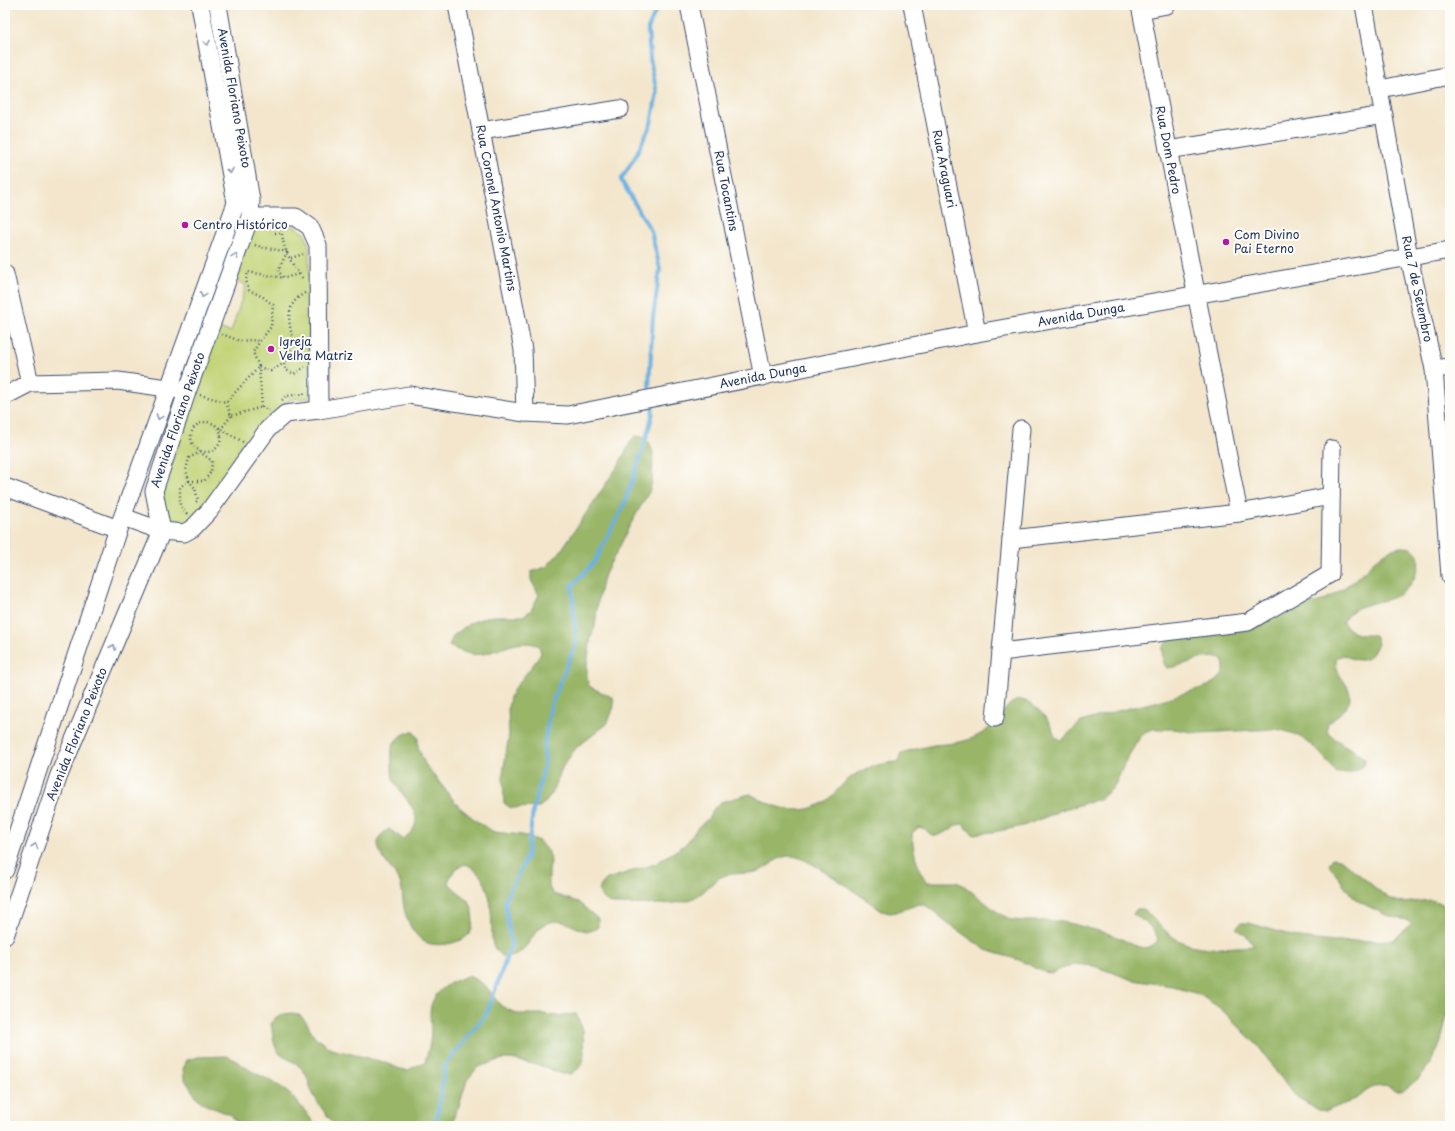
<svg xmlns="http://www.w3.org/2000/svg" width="1455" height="1131" font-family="'Playpen Sans',sans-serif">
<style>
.green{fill:#c1d376;stroke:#6e816a}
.forest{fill:#98b567;stroke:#5a7262}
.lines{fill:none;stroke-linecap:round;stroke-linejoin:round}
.stream{stroke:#6bb1e1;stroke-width:4}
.minor-casing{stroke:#3b4a6e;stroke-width:19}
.path{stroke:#3b4a6e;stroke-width:2.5;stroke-dasharray:1 3;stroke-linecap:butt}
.minor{stroke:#fff;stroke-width:17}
.oneway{stroke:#8d97ae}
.poi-dot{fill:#b5179e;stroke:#fdfcf7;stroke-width:1.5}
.labels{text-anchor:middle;stroke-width:4;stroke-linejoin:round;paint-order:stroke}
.street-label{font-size:12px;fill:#1b2f5e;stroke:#fdfcf7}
.poi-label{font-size:12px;fill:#1b2f5e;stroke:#fdfcf7;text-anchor:start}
</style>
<rect width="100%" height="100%" fill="#fdfcf7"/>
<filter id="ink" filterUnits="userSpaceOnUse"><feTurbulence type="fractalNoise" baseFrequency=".025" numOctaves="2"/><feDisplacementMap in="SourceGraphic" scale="8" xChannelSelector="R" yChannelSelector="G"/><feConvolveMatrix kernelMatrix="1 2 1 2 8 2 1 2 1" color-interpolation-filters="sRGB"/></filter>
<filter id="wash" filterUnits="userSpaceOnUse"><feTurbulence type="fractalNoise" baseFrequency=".012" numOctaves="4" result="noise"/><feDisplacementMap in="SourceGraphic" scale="16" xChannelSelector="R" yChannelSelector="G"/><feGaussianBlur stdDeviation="0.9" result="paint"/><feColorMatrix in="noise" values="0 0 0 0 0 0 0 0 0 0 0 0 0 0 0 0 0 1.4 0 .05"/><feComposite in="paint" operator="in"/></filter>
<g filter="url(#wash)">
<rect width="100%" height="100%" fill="#f3e6cc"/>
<!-- green -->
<path class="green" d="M 294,226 L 305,234 L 309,246 L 310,398 L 291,399 L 266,419 L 196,516 L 181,526 L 166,520 L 162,492 L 217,328 L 231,332 L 246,285 L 235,280 L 252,230 Z"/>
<!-- forest -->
<g class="forest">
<path d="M 635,436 L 644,437 L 650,444 L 653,453 L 652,482 L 649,492 L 629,527 L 617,552 L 607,569 L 601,586 L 598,600 L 595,627 L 591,636 L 587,665 L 587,677 L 589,686 C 597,691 605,693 613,698 L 614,707 L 607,724 L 576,748 L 563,766 L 552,793 L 546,802 L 539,807 L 511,808 L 504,803 L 503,773 L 509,735 L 508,707 L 510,697 L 514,689 L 536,661 L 541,653 L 539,646 C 519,637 502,651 482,654 C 470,656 460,651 449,646 L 453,636 L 470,623 L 487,617 L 495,616 L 523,616 L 531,610 L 539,595 L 531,580 L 531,572 L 546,567 L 560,552 L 618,466 L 630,443 Z"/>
<path d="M 1401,547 C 1409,547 1415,548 1418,556 C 1420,562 1418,568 1416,574 C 1401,613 1359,592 1343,622 C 1352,636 1360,635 1375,635 L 1378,643 C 1370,663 1361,663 1343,655 L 1336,658 C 1336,672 1340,675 1347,686 C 1357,703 1339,716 1328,723 L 1327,731 C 1337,743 1353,748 1365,759 L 1364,766 C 1353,773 1349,773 1337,773 C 1319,751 1305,733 1275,729 L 1198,733 L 1174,729 L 1152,729 L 1145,732 L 1140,737 L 1126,760 L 1116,783 L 1112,789 L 1100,799 L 1061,810 L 1046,817 L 1023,826 L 993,832 L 978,833 L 973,835 L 963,824 L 956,825 L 950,830 L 936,836 L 930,834 L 925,829 L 919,827 L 912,833 C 912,846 918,872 927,882 L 956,882 L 963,885 L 996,911 L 1011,920 L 1026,921 L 1056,921 L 1073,924 L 1113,935 L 1136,946 L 1145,948 L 1153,945 L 1158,940 C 1155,927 1144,922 1133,914 L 1137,909 L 1143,909 C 1154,919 1165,933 1178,940 C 1199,952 1232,947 1254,946 L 1248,937 L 1236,928 L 1241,923 L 1249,923 L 1300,938 L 1333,942 L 1393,940 L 1412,924 L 1407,920 L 1386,915 L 1358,901 L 1352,896 L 1329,864 L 1333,858 L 1340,859 L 1388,898 L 1402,903 L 1431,900 L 1438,902 L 1450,908 L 1450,1001 L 1441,1042 L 1430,1064 L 1420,1077 L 1408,1087 L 1401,1090 L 1395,1090 L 1387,1086 L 1373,1087 L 1349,1102 L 1326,1111 L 1319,1110 L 1300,1099 L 1292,1093 L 1259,1047 L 1220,1008 L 1200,995 L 1172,986 L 1133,980 L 1094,966 L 1073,964 L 1052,973 L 1044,972 L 1019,960 L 986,950 L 953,927 L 927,906 L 919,904 L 896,912 L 890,913 L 882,911 C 864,899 810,857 792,856 C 778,855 771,866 759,871 C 747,875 733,872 723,876 C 711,881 704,895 689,900 C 672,906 632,904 613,904 C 599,898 594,890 607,879 L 655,864 L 683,846 L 689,840 L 698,827 L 708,819 L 715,807 L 721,802 L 750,794 C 770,805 794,816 817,806 C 828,802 837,790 845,782 C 860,769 879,763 898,762 L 901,753 C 912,750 923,747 934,745 C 947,744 961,743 973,738 C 981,734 989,730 995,722 C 1007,708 1015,690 1035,707 C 1047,718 1050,722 1055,737 L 1061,741 L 1081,722 L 1113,712 L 1155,702 L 1208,686 L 1220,678 L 1224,672 L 1224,665 L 1221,658 C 1202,654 1186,666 1167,668 L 1163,662 L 1162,648 L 1168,641 L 1180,633 L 1277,613 L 1322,601 C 1335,595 1350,584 1361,574 C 1373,563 1383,549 1401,547 Z"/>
<path d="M 413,731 L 418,738 L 418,747 L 425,764 L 459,807 L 479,823 L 494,832 L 522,835 L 539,841 L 550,855 L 551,862 L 549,870 L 549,887 L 553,894 L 578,902 L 598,919 L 598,927 C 596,929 592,931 590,931 C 577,932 565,916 548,923 C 534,928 531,944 520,952 C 516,956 508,956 502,956 C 500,954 497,952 496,950 C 491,944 492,936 492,929 C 491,904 491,877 466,864 C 455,867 452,873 448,882 C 455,892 467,895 471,906 C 473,913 474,926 470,933 C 463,944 432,949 422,940 C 410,931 404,914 403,900 C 402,894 402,887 400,882 C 394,871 377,855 378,842 C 378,836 384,832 389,829 L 403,839 C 410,834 416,829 416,819 C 415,806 399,792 393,779 C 392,774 392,768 392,763 C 392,759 391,752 392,748 C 394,738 405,733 413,731 Z"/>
<path d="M 469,976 L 485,985 L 501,1006 L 509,1010 L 518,1014 L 545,1014 L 555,1016 L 576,1014 L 583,1030 L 584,1054 L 583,1062 L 578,1069 L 571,1074 L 562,1074 L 545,1067 L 511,1059 L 503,1059 L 478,1067 L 467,1080 L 459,1106 L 455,1113 L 452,1126 L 336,1126 C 327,1116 317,1103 311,1090 C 309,1084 308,1078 305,1073 C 298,1062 289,1061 280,1054 C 273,1048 273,1033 271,1024 L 276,1017 L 284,1014 L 293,1013 L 301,1016 L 307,1023 L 311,1031 L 316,1038 L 331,1049 L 384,1062 L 400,1069 L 408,1070 L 425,1062 C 428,1052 431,1041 431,1031 C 431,1023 429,1013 431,1006 C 435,989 454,980 469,976 Z"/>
<path d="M 227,1056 C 235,1059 240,1064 248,1069 C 256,1074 265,1077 273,1082 C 292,1093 303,1108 316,1126 L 240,1126 L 231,1115 L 206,1105 L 199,1100 L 193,1092 L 184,1078 L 183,1069 L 187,1060 L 198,1057 Z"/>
</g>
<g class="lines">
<!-- stream -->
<g class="stream">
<path d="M 650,395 L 649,386 L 653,317 L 660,269 L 651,231 L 621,180 L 634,159 L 651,124 L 657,93 L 650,59 L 648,29 L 658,5"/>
<path d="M 433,1126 L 437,1117 L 445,1065 L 487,1013 L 511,945 L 505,900 L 527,857 L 533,811 L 545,762 L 544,745 L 551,705 L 576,643 L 572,586 L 595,561 L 624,505 L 645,442 L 653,413 L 651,402"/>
</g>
</g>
</g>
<g filter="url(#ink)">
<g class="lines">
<defs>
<g id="minor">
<path d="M 457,5 L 523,350 L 525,413"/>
<path d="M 689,5 L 763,377"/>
<path d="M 912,5 L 977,333"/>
<path d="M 1140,5 L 1239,513"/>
<path d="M 1364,5 L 1409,257 L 1434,369 L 1450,576"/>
<path d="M 1141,10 L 1167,5"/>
<path d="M 1380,89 L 1450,75"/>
<path d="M 481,131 L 620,109"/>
<path d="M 1168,150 L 1384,115"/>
<path d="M 250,217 L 296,217 L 310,227 L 318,245 L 319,410 L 409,395 L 525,413 L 568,415 L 977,333 L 1450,250"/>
<path d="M 5,274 L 30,383"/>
<path d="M 1434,369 L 1450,367"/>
<path d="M 5,396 L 30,383 L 118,381 L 181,390"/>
<path d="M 5,487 L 118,529"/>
<path d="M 123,517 L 162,531 L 184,533 L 193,528 L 209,511 L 268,429 L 285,414 L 319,410"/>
<path d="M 1011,539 L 1239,513 L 1331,496"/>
<path d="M 1001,652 L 1248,622 L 1330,574 L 1332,449"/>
<path d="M 995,718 L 1021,429"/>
<path d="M 5,870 L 118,529 L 236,203 L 200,5"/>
<path d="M 5,936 L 59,775 L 162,531 L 154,491 L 187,392 L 250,217 L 251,200 L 218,5"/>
</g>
</defs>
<!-- minor casing -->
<use href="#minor" class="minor-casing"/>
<!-- path -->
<g class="path">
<path d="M 275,233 L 282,233 C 283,250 293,266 303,279"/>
<path d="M 255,245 C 266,249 276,249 287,252"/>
<path d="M 287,252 L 278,271 L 284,278 L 299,274"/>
<path d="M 291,258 L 303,254"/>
<path d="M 305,293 C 283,305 289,324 294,344 L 284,363 L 286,370 L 294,374 L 305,367"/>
<path d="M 222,334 L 240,341 L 251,340 L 260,341"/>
<path d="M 200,395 L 226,402 L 259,367 L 253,352 L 260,341 L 271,327 L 273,305 L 263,297 L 249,290 L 246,280 L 248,272 L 284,278"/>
<path d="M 282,400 L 286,396 L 304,394 L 304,392"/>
<path d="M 226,402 L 231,416 L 262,407"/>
<path d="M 269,411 L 262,407 L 259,367 L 271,371 L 284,363"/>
<path d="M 231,416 L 223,426 L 219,428 L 243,442"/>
<circle cx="206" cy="437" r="15"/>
<path d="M 189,481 L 204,481 L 211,472 L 212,461 L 200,452 L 189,458 L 186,470 L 189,481 L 195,488 L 198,500 L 196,502"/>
<path d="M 187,514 L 180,505 L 180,487 L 189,481"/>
</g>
<!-- minor -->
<use href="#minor" class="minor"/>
</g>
<!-- one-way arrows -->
<defs><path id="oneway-chevron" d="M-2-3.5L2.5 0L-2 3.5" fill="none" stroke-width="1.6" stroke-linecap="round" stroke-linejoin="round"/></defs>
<g class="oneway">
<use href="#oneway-chevron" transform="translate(207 43) rotate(80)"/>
<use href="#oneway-chevron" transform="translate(230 171) rotate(80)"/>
<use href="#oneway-chevron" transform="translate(235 256) rotate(-70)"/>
<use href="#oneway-chevron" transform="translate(203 295) rotate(110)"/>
<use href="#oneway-chevron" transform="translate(159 417) rotate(110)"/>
<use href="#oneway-chevron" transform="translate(113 647) rotate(-67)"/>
<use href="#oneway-chevron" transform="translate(35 846) rotate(-71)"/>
</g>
</g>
<!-- markers -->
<g class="poi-dot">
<circle cx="185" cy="225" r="4"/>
<circle cx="1226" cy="242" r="4"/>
<circle cx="271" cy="349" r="4"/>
</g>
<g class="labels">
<!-- street labels -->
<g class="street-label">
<text transform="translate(234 98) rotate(80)" y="4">Avenida Floriano Peixoto</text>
<text transform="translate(1168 150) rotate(79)" y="4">Rua Dom Pedro</text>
<text transform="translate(944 169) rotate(79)" y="4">Rua Araguari</text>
<text transform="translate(726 191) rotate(79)" y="4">Rua Tocantins</text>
<text transform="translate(496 208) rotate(79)" y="4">Rua Coronel Antonio Martins</text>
<text transform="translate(1417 289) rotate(78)" y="4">Rua 7 de Setembro</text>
<text transform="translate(1081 315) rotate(-10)" y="4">Avenida Dunga</text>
<text transform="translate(763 376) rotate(-11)" y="4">Avenida Dunga</text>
<text transform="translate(178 420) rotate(-71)" y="4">Avenida Floriano Peixoto</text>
<text transform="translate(77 734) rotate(-68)" y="4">Avenida Floriano Peixoto</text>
</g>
<!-- poi labels -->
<g class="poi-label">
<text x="193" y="229">Centro Histórico</text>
<text x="1234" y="239">Com Divino<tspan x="1234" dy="14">Pai Eterno</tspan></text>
<text x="279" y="346">Igreja<tspan x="279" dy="14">Velha Matriz</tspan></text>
</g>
</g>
<!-- margin -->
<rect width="1455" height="1131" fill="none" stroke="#fdfcf7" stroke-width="20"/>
</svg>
